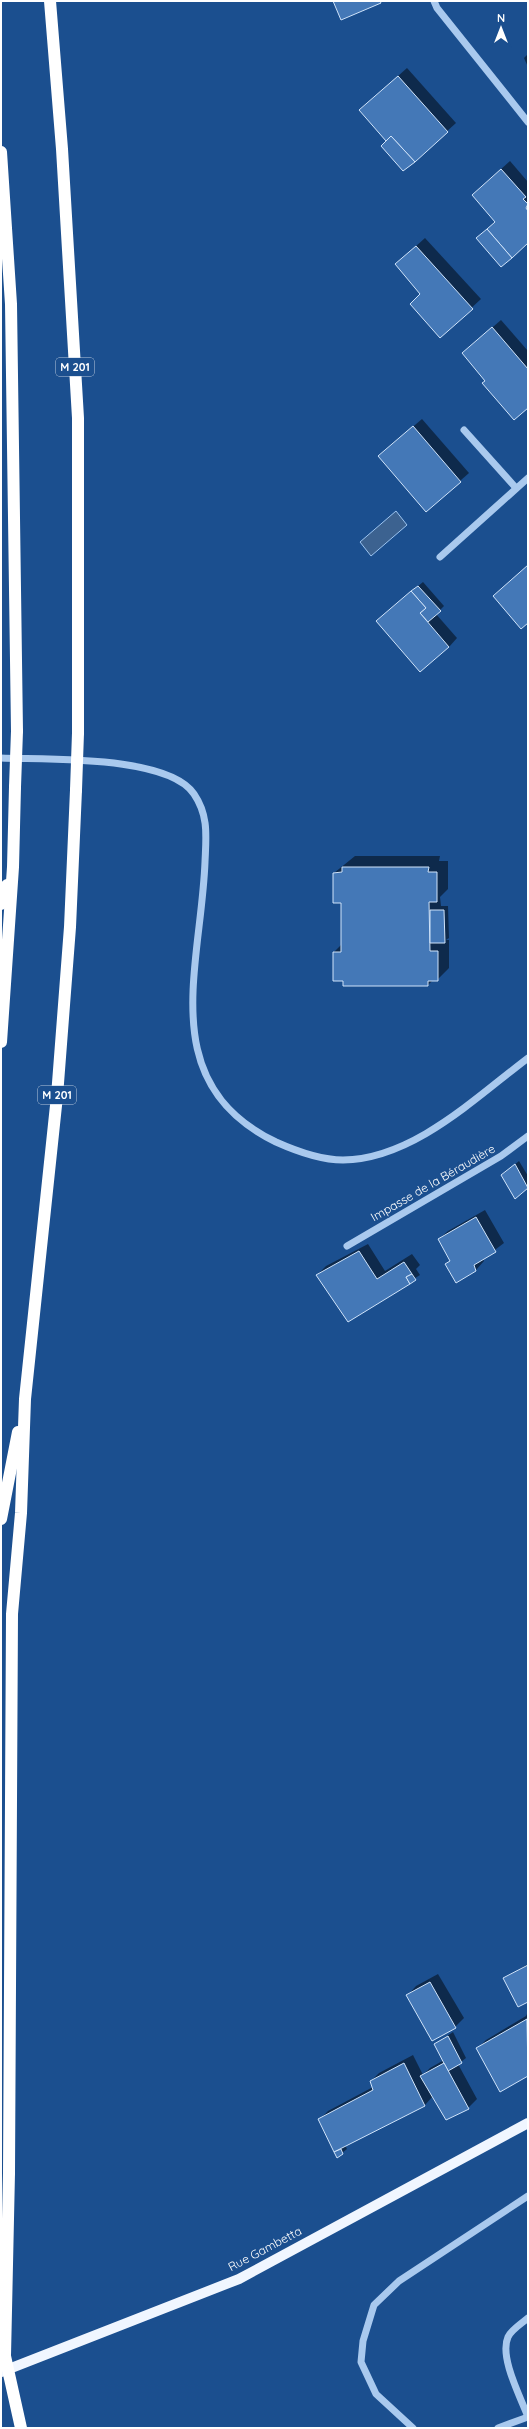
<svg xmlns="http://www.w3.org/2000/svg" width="529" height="2429" font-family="Quicksand,sans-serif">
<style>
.water{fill:#3c6290;stroke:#9cc4f0}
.shadow{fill:#0007}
.building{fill:#4478b7;stroke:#cfe3fa}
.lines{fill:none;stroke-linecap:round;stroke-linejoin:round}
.minor{stroke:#a9c9ee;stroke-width:7}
.major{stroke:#f0f6ff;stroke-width:10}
.highway{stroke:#fff;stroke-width:12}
.highway-bridge{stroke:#fff;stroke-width:12}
.labels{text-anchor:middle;stroke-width:3;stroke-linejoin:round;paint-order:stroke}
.shield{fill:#1b4f8f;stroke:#bbcadd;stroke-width:1}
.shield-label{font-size:11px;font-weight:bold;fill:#fff}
.street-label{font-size:12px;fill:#fff;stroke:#1b4f8f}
</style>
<rect width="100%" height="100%" fill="#1b4f8f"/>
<!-- water -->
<path class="water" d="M 396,511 L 407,525 L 371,556 L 360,542 Z"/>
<!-- shadow -->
<g class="shadow">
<path d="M 528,54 L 528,67 L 524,58 Z"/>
<path d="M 407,68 L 456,123 L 414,161 L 387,141 L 360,110 Z"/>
<path d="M 510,161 L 528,182 L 528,242 L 496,222 L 481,187 Z"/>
<path d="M 425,238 L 481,299 L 440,337 L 405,256 Z"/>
<path d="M 501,320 L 528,351 L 528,406 L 486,381 L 472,345 Z"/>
<path d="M 422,419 L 469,473 L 426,511 L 388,448 Z"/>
<path d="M 423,582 L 444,606 L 436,614 L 457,638 L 449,647 L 386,613 Z"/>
<path d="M 355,856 L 440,856 L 439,861 L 448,861 L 448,889 L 440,897 L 441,906 L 448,906 L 449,938 L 446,940 L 449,940 L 449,968 L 437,980 L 433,980 L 428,985 L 344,980 L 334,952 L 342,944 L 342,902 L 334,873 Z"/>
<path d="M 519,1161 L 528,1176 L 528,1188 L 515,1198 L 507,1171 Z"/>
<path d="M 485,1210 L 504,1243 L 483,1259 L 484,1261 L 476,1270 L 456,1282 L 446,1265 L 451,1260 L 439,1239 L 448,1231 Z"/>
<path d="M 368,1244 L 385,1271 L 412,1254 L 420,1265 L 416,1269 L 420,1275 L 349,1320 L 317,1275 L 326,1266 Z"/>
<path d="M 528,1964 L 528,2001 L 505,1978 Z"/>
<path d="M 438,1974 L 464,2018 L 455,2027 L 432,2040 L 408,1995 L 416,1986 Z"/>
<path d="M 528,2012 L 528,2074 L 500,2090 L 478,2048 L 486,2040 L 526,2016 Z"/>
<path d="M 453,2032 L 466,2058 L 458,2064 L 477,2099 L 468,2108 L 433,2096 L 425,2105 L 345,2145 L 347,2149 L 337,2157 L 319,2120 L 328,2111 L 373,2087 L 371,2081 L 379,2073 L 413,2055 L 423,2075 L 430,2068 L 444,2060 L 435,2044 Z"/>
</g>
<!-- building -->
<g class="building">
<path d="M 333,1 L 380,1 L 381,3 L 341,20 Z"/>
<path d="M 398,76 L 448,132 L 415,162 L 391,136 L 386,141 L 359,110 Z"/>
<path d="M 391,136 L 415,162 L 403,171 L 381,146 Z"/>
<path d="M 501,169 L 526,197 L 523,199 L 528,204 L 526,208 L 528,211 L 528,243 L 512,258 L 487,229 L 495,222 L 472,195 Z"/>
<path d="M 487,229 L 512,258 L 501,267 L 476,238 Z"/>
<path d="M 416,246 L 473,309 L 440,338 L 410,304 L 420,294 L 395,264 Z"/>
<path d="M 492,327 L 528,369 L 528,408 L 514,420 L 482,383 L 485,381 L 462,353 Z"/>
<path d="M 413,426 L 461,482 L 426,512 L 378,456 Z"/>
<path d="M 528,565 L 528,623 L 521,629 L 493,596 Z"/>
<path d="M 418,586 L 441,611 L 428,622 L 420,613 L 426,608 L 411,591 Z"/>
<path d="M 411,591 L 426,608 L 420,613 L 449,647 L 420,672 L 376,621 Z"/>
<path d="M 342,867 L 429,867 L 428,872 L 437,872 L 437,902 L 429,902 L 430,951 L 438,951 L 438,981 L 428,981 L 428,986 L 343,986 L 343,981 L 333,981 L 333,952 L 341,952 L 341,903 L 333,903 L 333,873 L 342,872 Z"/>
<path d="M 430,910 L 444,910 L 445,943 L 430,943 Z"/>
<path d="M 515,1164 L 528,1188 L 515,1199 L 501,1175 Z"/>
<path d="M 476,1217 L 496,1252 L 474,1265 L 476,1271 L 456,1283 L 445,1264 L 450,1261 L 438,1239 Z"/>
<path d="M 359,1251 L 377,1279 L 404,1262 L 412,1274 L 406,1277 L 410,1284 L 348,1322 L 316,1275 Z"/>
<path d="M 412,1274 L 416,1280 L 410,1284 L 406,1277 Z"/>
<path d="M 528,1965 L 528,2002 L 518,2007 L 503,1978 Z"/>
<path d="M 430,1982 L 456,2028 L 432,2041 L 406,1995 Z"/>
<path d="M 527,2019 L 528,2076 L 500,2092 L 476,2048 Z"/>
<path d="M 448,2036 L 462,2063 L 448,2071 L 434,2044 Z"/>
<path d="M 404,2063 L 425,2106 L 334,2152 L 318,2119 L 373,2090 L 370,2081 Z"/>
<path d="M 444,2063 L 469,2109 L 446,2120 L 420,2076 Z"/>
<path d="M 341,2149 L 343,2154 L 337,2158 L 334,2152 Z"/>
</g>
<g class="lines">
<!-- minor -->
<g class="minor">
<path d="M 434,1 L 437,8 L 528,122"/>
<path d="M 464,430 L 516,488"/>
<path d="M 440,557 L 528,478"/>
<path d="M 1,758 C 46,760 168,755 194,794 C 209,816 206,837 205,862 C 201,967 154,1083 276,1142 C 296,1151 321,1160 343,1160 C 413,1159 475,1098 528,1058"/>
<path d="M 347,1246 L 501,1156 L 528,1136"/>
<path d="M 528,2417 C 521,2398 499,2357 508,2337 C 511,2330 522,2323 528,2318"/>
<path d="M 413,2428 L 376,2394 L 361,2362 L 363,2341 L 374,2305 L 399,2281 L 528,2196"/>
<path d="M 498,2428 L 528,2417"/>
</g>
<!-- major -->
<path class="major" d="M 1,2372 L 239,2279 L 528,2123"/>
<!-- highway -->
<g class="highway">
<path d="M 50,1 L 62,149 L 78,418 L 78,733"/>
<path d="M 1,152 L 11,304 L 17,731"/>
<path d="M 1,904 L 7,885"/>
<path d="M 1,1042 L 13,867 L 15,787"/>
<path d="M 1,1519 L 18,1432"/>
<path d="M 9,2173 L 12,1614 L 21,1513 L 25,1399 L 57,1096 L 70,927 L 76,790"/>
</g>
<!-- highway-bridge -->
<g class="highway-bridge">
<path d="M 15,787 L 17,731"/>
<path d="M 76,790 L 78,733"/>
<path d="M 9,2173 L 5,2356 L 21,2428"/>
</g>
</g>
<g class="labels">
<!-- shield labels -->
<g class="shield">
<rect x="56" y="358" width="38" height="18" rx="3"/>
<rect x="38" y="1086" width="38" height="18" rx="3"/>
</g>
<g class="shield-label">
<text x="75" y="371">M 201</text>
<text x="57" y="1099">M 201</text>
</g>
<!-- street labels -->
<g class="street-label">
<text transform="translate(433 1183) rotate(-30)" y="4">Impasse de la Béraudière</text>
<text transform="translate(265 2249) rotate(-28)" y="4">Rue Gambetta</text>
</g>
</g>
<!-- border -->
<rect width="529" height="2429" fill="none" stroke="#ffffff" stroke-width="4"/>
<!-- north arrow -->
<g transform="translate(501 28)" stroke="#1b4f8f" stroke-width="3" paint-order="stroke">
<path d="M0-3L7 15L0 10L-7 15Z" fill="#ffffff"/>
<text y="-6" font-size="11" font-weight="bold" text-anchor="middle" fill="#ffffff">N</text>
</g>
</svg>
